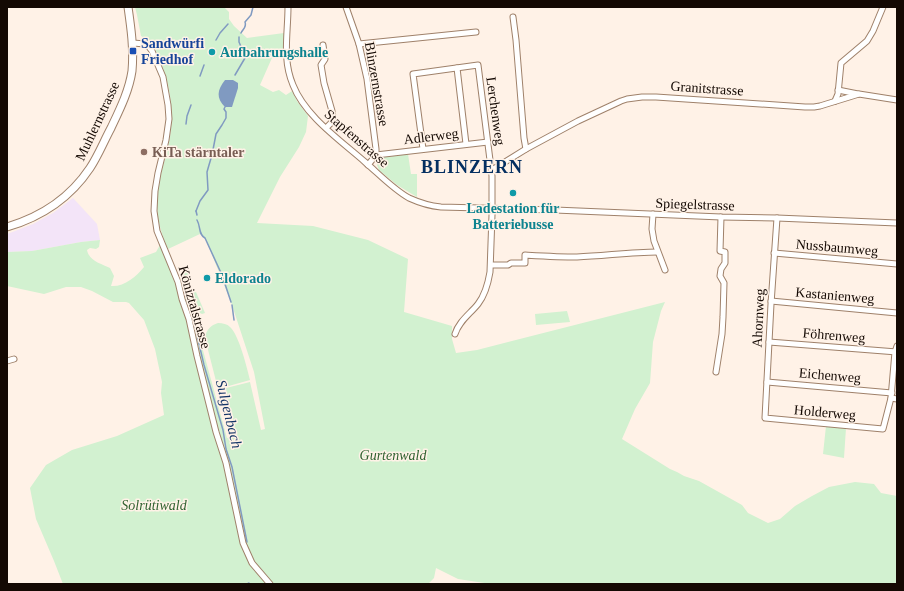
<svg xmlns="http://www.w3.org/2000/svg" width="904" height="591" font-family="'Times New Roman',serif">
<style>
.industrial{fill:#f3e4f8}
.green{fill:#d2f1d0}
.water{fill:#809ac1}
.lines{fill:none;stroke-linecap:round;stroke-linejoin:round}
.stream{stroke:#809ac1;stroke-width:1.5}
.street-casing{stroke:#9f816a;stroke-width:7}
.secondary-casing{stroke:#9f816a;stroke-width:9}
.street{stroke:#fff;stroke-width:5}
.secondary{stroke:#fff;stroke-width:7}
.transit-dot{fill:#1a4fb4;stroke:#fff2e7;stroke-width:1.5}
.culture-dot{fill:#0f9aa8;stroke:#fff2e7;stroke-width:1.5}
.education-dot{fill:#8d6e63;stroke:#fff2e7;stroke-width:1.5}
.labels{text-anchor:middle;stroke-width:3;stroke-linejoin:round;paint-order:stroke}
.transit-label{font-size:14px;font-weight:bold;fill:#164399;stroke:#fff2e7;text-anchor:start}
.culture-label{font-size:14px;font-weight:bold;fill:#0d838f;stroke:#fff2e7;text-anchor:start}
.street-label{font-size:14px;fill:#140903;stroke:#fff2e7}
.education-label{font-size:14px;font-weight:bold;fill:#785e54;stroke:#fff2e7;text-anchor:start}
.park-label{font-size:14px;font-style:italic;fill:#306230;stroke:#fff2e7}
.water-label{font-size:15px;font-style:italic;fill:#153668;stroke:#fff2e7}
.district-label{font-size:18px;font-weight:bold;letter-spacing:1px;fill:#042f61;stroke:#fff2e7}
</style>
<rect width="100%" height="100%" fill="#fff2e7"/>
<!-- industrial -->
<path class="industrial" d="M 73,198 L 97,224 L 100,240 L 81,242 L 32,251 L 7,252 L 7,234 L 15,231 L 33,224 L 53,213 Z"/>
<!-- green -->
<g class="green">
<path d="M 135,7 L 224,7 L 229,12 L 229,19 L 234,26 L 247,38 L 284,33 L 283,53 L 275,51 L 260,85 L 273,92 L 279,90 L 286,95 L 292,91 L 297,101 L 308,116 L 306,132 L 299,147 L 280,177 L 257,223 L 313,226 L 368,240 L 408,259 L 404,312 L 452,326 L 452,339 L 456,353 L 477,350 L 665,302 L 661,311 L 653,342 L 650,383 L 635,409 L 622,439 L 670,469 L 677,472 L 684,476 L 699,481 L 742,505 L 748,513 L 768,523 L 780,519 L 795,506 L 812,496 L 829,487 L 855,482 L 874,484 L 881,493 L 897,496 L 897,584 L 491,584 L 458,579 L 436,568 L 434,578 L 428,584 L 63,584 L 54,561 L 36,519 L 30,488 L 46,465 L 72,450 L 117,436 L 164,415 L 161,393 L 162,382 L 155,349 L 144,320 L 129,303 L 126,302 L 113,302 L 92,291 L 81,287 L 66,287 L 44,294 L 7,286 L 7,252 L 32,251 L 81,242 L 100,240 L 99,247 L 96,249 L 90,248 L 87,250 C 89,261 102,264 110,268 L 114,276 L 111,286 C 124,287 136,277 144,267 L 140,258 L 156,252 L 160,245 L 173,272 L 182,296 L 187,296 L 193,305 L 201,343 L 227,438 L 231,437 L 218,390 L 250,382 L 261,430 L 265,429 L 254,372 L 231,302 L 206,240 L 200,234 L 168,249 C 161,233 157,220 157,202 C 157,182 165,162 169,142 C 175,113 170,82 158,56 C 156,51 154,46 151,42 C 148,39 144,38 141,36 L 137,15 Z"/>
<path d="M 408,154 L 411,174 L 417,174 L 417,197 L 397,185 L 379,170 L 377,165 L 378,159 L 379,158 Z"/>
<path d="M 188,271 L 190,274 L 186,275 L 193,293 L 196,292 L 205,313 L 202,314 L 200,313 L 192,294 L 190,294 C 187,287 182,282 180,274 Z"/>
<path d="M 567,311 L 570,322 L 536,325 L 535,314 Z"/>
<path d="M 218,323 C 223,323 227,324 230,327 C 239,335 247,368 250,380 L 218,389 L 205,338 C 206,330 211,325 218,323 Z"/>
<path d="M 826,426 L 846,428 L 844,458 L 823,454 Z"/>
</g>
<!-- water -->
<path class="water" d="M 225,80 L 233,80 L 238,83 L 238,88 L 232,107 L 225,107 C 216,98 217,90 225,80 Z"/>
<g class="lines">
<!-- stream -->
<g class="stream">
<path d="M 241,33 C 243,29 247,27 245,22 L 251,15 L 253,7"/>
<path d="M 216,40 L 220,33 L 228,24"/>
<path d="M 235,75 L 245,58 L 245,56 L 239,42 L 239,37"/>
<path d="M 200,76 L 204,65"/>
<path d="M 186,124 L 187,116 L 191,105"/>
<path d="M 196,211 L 200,201 L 208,190 L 207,172 L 209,165 L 212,155 L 216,134 L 222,125 L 226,118 L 226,112 L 224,109 L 225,107"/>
<path d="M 196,211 L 197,215"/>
<path d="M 197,220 C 201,227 198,234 205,238 L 222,275 L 231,302"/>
<path d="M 185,293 L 192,314 L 204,365 L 223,430 L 226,449 L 232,467 L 247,542"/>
<path d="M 232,305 L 234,320"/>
<path d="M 247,584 L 249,583"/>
</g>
<defs>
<g id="street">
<path d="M 288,7 C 288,34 282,59 293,85 C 305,116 340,140 365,162 C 379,174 393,189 409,198 C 420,203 430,206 441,207 L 555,210 L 721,217 L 777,218 L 897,223"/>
<path d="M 346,7 L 359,44 L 367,79 L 376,149 L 376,155 L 368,165"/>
<path d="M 513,17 L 516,40 L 524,138 L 526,149"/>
<path d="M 133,43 L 145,44 L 149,47 L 152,51 L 163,77 L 168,105 L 169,119 L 166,140 L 158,173 L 155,191 L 154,211 L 157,231 L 178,282 L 182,299 L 189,319 L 197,356 L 216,432 L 226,463 L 243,543 L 252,563 L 270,584"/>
<path d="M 359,44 L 476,32"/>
<path d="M 323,45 L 325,59 L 321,65 L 324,83 L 332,111 L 333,117 L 331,123 L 326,128"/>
<path d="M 457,68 L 466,144"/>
<path d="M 838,90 L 858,94"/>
<path d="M 835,101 L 838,94 L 841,63 L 867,41 L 873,31 L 883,7"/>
<path d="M 423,149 L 413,74 L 478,65 L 492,176 L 492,215 L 490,272 C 488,284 485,295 478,304 C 470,314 459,321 455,334"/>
<path d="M 376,155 L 488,142"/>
<path d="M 492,170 L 526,149 L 578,121 L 621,101 L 627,99 L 642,97 L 656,97 L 805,107 L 814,107 L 820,106 L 859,94 L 897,100"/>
<path d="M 653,214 L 652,229 L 654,241 L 665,270"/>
<path d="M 777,218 L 771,304 L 765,418 L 883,429 L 891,398 L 895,352 L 897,346"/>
<path d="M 774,253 L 897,264"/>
<path d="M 491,265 L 508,265 L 511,263 L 525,263 L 525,255 C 543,256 560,257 577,257 C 604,256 631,252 657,252"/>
<path d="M 771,301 L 897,313"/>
<path d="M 769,342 L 897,352"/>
<path d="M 7,361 L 14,359"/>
<path d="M 716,372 L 722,334 L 723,317 L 724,283 L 720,276 L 721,269 L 725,263 L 725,252 L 720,251 L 721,217"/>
<path d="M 767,382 L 892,393"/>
<path d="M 891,398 L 897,399"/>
</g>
<path id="secondary" d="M 7,227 C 41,217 70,198 90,168 C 98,156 104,141 111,128 C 120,109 129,91 132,71 C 134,49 131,28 128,7"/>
</defs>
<!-- street casing -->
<use href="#street" class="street-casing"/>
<!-- secondary casing -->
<use href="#secondary" class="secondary-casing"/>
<!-- street -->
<use href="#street" class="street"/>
<!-- secondary -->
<use href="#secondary" class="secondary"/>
</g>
<!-- markers -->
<rect class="transit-dot" x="129" y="47" width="8" height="8" rx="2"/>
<g class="culture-dot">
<circle cx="212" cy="52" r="4"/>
<circle cx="513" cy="193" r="4"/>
<circle cx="207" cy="278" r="4"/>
</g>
<circle class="education-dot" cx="144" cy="152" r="4"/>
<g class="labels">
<!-- transit labels -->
<g class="transit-label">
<text x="141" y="48">Sandwürfi<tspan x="141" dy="16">Friedhof</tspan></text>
</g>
<!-- culture labels -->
<g class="culture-label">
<text x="220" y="57">Aufbahrungshalle</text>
<text x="513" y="213" text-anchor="middle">Ladestation für<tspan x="513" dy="16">Batteriebusse</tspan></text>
<text x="215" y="283">Eldorado</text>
</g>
<!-- street labels -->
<g class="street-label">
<text transform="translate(377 84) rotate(80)" y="5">Blinzernstrasse</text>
<text transform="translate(707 88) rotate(4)" y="5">Granitstrasse</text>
<text transform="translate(496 111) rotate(82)" y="5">Lerchenweg</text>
<text transform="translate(97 121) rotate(-65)" y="5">Muhlernstrasse</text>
<text transform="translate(431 136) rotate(-7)" y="5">Adlerweg</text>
<text transform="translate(357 138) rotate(41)" y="5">Stapfenstrasse</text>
<text transform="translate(695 204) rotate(2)" y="5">Spiegelstrasse</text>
<text transform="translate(837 247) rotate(5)" y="5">Nussbaumweg</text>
<text transform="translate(835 295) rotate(5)" y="5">Kastanienweg</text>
<text transform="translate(195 307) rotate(74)" y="5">Köniztalstrasse</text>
<text transform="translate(758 318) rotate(-87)" y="5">Ahornweg</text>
<text transform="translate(834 335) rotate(5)" y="5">Föhrenweg</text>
<text transform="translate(830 375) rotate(5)" y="5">Eichenweg</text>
<text transform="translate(825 412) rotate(5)" y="5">Holderweg</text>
</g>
<!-- education labels -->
<g class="education-label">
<text x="152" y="157">KiTa stärntaler</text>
</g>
<!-- park labels -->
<g class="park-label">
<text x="393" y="460">Gurtenwald</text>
<text x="154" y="510">Solrütiwald</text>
</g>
<!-- water labels -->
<g class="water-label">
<text transform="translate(229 414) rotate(76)" y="5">Sulgenbach</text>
</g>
<!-- district labels -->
<g class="district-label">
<text x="472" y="173">BLINZERN</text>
</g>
</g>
<!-- border -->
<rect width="904" height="591" fill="none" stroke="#140903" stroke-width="16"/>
</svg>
